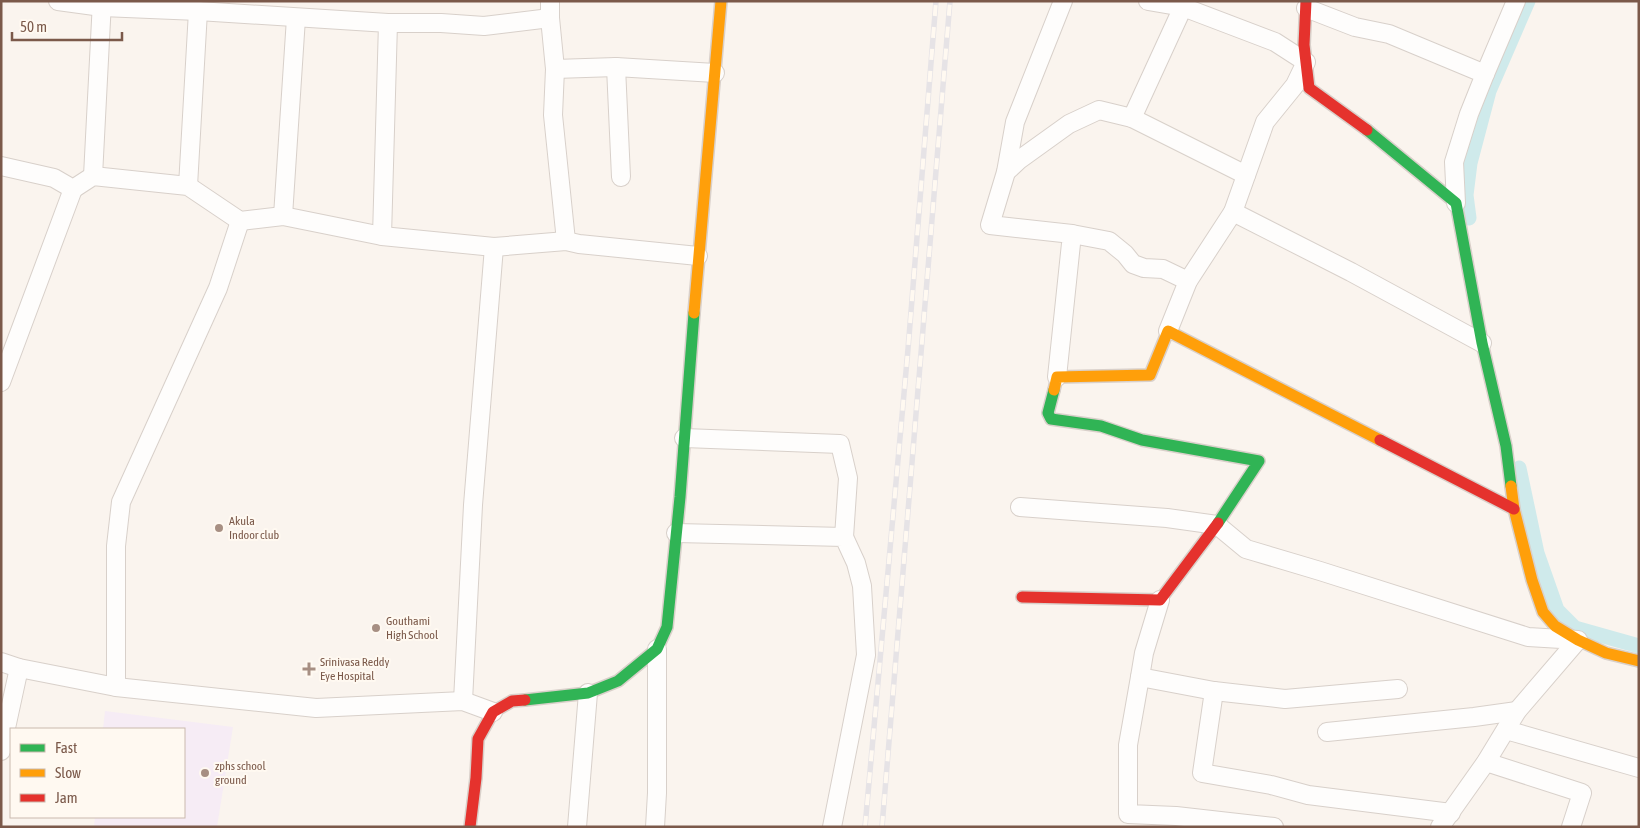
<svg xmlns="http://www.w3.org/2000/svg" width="1640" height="828" font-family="'Asap Condensed',sans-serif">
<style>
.education{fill:#f6ecf5}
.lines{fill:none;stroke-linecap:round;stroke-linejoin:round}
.canal{stroke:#cfeaeb;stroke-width:15}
.street-casing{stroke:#d8d0ca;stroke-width:20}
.fast-casing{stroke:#d9d0ca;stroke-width:14}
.slow-casing{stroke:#d9d0ca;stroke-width:14}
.jam-casing{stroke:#d9d0ca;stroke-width:14}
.street{stroke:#fefdfc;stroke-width:18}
.fast{stroke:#30b455;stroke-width:11}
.slow{stroke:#ff9f0a;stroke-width:11}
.jam{stroke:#e5322d;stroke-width:11}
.rail-casing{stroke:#e6e3e6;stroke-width:5.5}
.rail{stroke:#fff9f1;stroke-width:4;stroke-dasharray:11;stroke-linecap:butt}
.poi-dot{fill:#a78f83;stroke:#fff9f1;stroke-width:2}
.labels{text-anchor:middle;stroke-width:4;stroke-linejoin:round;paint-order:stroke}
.poi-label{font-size:12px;fill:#7b594a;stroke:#fff9f1;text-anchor:start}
</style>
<rect width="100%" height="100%" fill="#faf4ee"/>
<!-- education -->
<path class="education" d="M 105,711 L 233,727 L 217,827 L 94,827 L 95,817 L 184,817 L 184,729 L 103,729 Z"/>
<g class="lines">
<!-- canal -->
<g class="canal">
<path d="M 1469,218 L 1466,195 L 1470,163 L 1489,91 L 1528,1"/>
<path d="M 1519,468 L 1537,553 L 1557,610 L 1575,628 L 1639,646"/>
</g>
<defs>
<g id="street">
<path d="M 58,1 L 102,7 L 198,11 L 388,23 L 382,236"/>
<path d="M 550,1 L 550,18 L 555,69 L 553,115 L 566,241"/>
<path d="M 1148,1 L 1183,7 L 1275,42 L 1306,62 L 1295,85 L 1265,122 L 1233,212"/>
<path d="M 1306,8 L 1355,27 L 1389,34 L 1485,74 L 1469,114 L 1454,162 L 1456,203"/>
<path d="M 388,23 L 441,23 L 484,26 L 550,18"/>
<path d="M 616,67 L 621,177"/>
<path d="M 555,69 L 616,67 L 715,73"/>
<path d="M 1485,74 L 1516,1"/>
<path d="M 1132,118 L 1183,7"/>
<path d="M 1,166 L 54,178 L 73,189 L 93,176 L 188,186 L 240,221 L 283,216 L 382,236 L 494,247 L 566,241 L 579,244 L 698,256"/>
<path d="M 1006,172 L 1019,160 L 1069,124 L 1099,110 L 1132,118 L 1246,175"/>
<path d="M 93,176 L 102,1"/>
<path d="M 188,186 L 198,11"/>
<path d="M 283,216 L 296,18"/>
<path d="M 1072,234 L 1109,241 L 1125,254 L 1133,264 L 1144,268 L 1163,269 L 1188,281"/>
<path d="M 1168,331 L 1188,281 L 1233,212 L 1351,272 L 1482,343"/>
<path d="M 1057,377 L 1072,234 L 990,225 L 1006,172 L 1015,122 L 1063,1"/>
<path d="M 1,382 L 73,189"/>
<path d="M 684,438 L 840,444 L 848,478 L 844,537"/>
<path d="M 1020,507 L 1167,518 L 1217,525 L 1246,549 L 1320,571 L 1528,637 L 1578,640 L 1517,711 L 1486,762 L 1440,827"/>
<path d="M 676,533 L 844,537 L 856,563 L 862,586 L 866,655 L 832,827"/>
<path d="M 1160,600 L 1144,653 L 1140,677 L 1214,691 L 1285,699 L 1398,689"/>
<path d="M 1,662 L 19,668 L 116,687 L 316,708 L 463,701 L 493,712"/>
<path d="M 1140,677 L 1128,745 L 1128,814 L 1176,816 L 1274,827"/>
<path d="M 116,687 L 116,546 L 121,502 L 218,288 L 240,221"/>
<path d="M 1214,691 L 1202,773 L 1271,785 L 1308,795 L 1451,813"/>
<path d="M 463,701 L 473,505 L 494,247"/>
<path d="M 1506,730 L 1639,768"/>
<path d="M 1327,732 L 1474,717 L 1517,711"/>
<path d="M 1,751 L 19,668"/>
<path d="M 1486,762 L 1582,793 L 1571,827"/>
<path d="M 577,827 L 588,693"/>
<path d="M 655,827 L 657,793 L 657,649"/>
</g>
<g id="fast">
<path d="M 1367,130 L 1456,203 L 1482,343 L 1506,446 L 1511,486"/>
<path d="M 1054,390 L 1048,413 L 1051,419 L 1101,426 L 1142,440 L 1259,461 L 1218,523"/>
<path d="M 525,700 L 588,693 L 618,681 L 657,649 L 667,627 L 680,497 L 694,313"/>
</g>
<g id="slow">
<path d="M 694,313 L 721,1"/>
<path d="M 1054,390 L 1057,377 L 1150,375 L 1168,331 L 1380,440"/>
<path d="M 1511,486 L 1514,509 L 1532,580 L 1543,612 L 1555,626 L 1578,640 L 1606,653 L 1639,661"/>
</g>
<g id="jam">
<path d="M 1306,1 L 1304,45 L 1309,88 L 1367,130"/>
<path d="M 1380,440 L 1514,509"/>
<path d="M 1022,597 L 1160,600 L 1218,523"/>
<path d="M 470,827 L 476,778 L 478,739 L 493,712 L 512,701 L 525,700"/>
</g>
</defs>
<!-- street casing -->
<use href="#street" class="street-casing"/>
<!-- fast casing -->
<use href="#fast" class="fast-casing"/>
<!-- slow casing -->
<use href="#slow" class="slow-casing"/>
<!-- jam casing -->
<use href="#jam" class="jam-casing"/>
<!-- street -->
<use href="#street" class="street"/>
<!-- fast -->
<use href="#fast" class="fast"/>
<!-- slow -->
<use href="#slow" class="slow"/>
<!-- jam -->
<use href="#jam" class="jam"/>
<defs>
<g id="rail">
<path d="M 865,827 L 908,349 L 936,1"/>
<path d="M 882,827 L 950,1"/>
</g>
</defs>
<!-- rail casing -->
<use href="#rail" class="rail-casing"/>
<!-- rail -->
<use href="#rail" class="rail"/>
</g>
<!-- markers -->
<g class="poi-dot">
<circle cx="219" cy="528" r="5"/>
<circle cx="376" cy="628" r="5"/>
<path d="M306.5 661.5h5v5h5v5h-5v5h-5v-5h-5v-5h5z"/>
<circle cx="205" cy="773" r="5"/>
</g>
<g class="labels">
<!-- poi labels -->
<g class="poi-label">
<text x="229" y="525">Akula<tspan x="229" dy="14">Indoor club</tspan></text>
<text x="386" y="625">Gouthami<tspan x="386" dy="14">High School</tspan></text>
<text x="320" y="666">Srinivasa Reddy<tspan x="320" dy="14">Eye Hospital</tspan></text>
<text x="215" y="770">zphs school<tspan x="215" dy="14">ground</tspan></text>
</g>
</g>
<!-- border -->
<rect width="1640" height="828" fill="none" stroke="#7b594a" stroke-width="5"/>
<!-- legend -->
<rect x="10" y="728" width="175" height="90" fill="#fff9f1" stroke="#cab9ae"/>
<rect x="20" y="744" width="25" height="8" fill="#30b455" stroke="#cab9ae"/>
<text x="55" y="753" font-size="15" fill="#7b594a">Fast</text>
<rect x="20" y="769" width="25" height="8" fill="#ff9f0a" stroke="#cab9ae"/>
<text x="55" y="778" font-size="15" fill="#7b594a">Slow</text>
<rect x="20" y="794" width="25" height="8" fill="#e5322d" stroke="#cab9ae"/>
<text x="55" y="803" font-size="15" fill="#7b594a">Jam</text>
<!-- scale -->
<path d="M12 32v8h110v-8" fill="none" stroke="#7b594a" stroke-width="2.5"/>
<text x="20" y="32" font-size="15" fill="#7b594a" stroke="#fff9f1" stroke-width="4" paint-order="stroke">50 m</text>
</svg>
